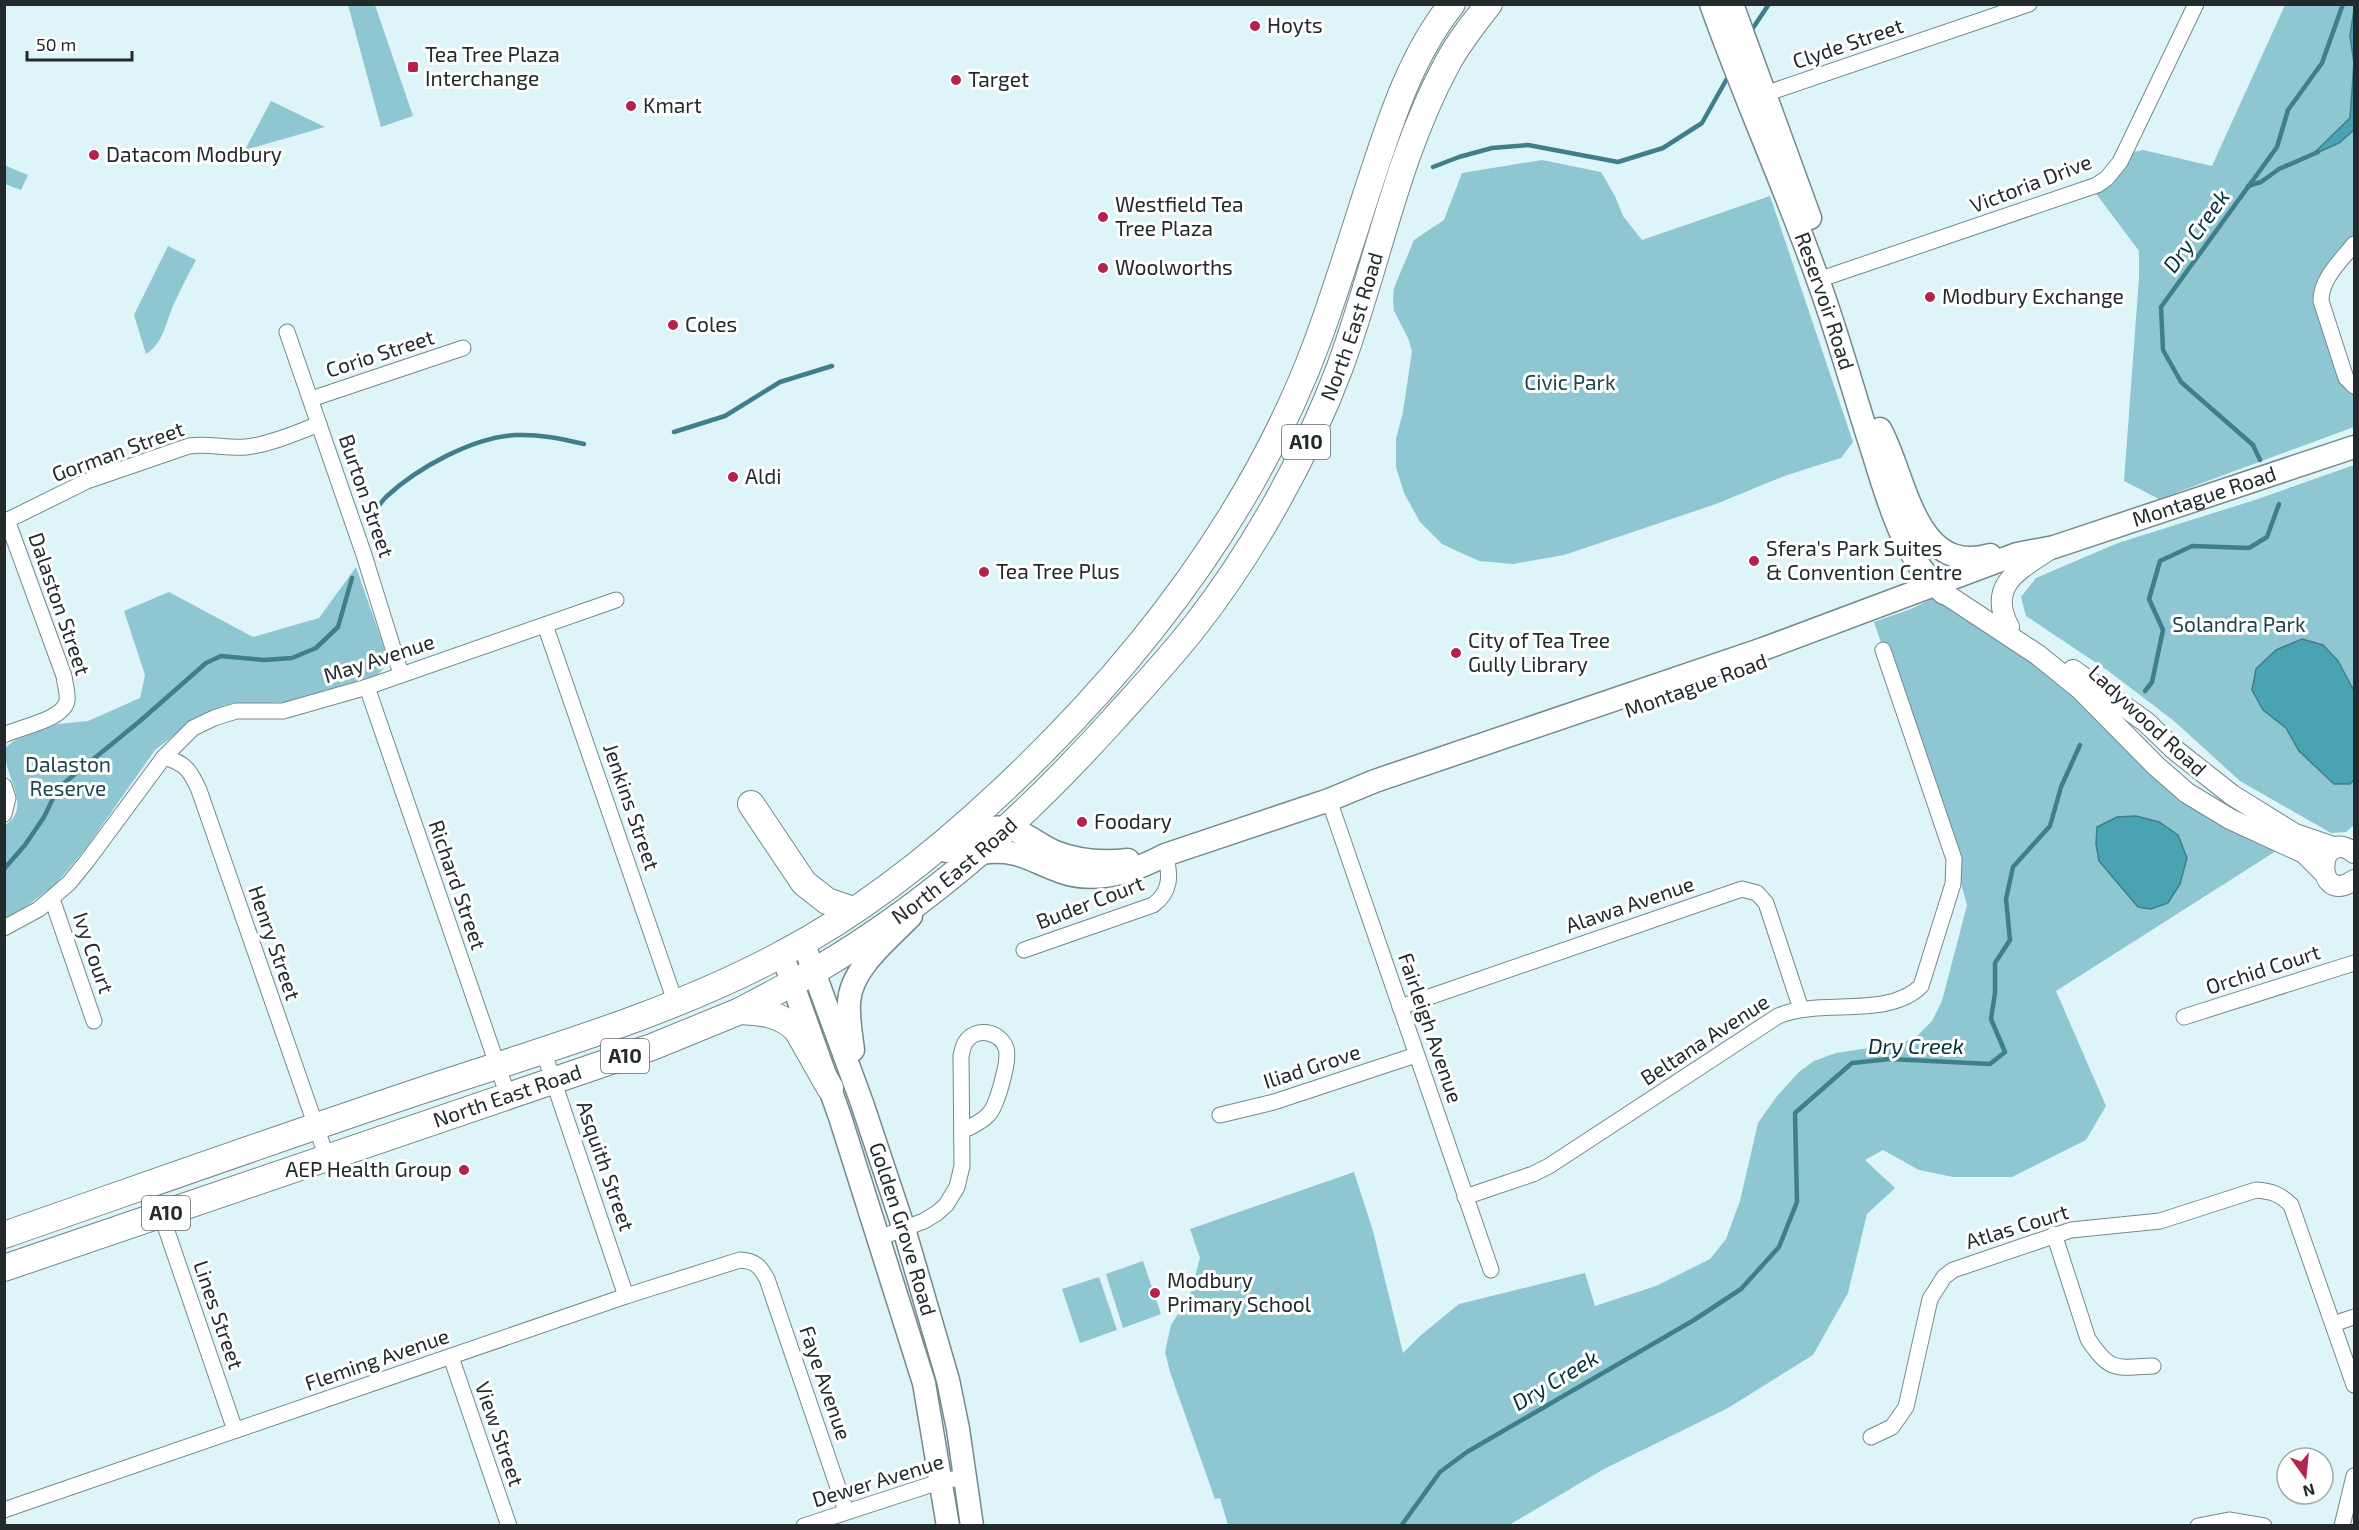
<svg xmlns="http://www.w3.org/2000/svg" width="2359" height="1530" font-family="'Exo 2',sans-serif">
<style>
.green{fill:#8ec7d1}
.water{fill:#4aa3b2;stroke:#3e7f8a;stroke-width:1.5}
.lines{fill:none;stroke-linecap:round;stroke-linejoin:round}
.stream{stroke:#3e7f8a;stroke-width:4.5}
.minor-casing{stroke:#74898d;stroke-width:17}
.tertiary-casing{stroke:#74898d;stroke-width:22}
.secondary-casing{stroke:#74898d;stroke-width:25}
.primary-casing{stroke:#74898d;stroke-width:28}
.trunk-casing{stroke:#74898d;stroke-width:28}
.minor{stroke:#fff;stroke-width:15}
.tertiary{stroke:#fff;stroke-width:20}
.secondary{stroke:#fff;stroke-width:22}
.primary{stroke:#fff;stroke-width:26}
.trunk{stroke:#fff;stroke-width:26}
.poi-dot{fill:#b4234d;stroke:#fff;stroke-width:2}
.labels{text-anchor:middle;stroke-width:6;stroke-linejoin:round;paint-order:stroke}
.shield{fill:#fff;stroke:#646a6b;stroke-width:1.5}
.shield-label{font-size:20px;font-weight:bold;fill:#222a2c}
.poi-label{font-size:21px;fill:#222a2c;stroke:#fff;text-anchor:start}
.street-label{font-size:21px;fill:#222a2c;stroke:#fff}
.park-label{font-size:21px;fill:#1c454c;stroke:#fff}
.water-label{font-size:22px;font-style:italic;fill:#053239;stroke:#fff}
</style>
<rect width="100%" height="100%" fill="#ddf4f9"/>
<!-- green -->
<g class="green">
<path d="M 348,5 L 375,5 L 413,116 L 381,127 Z"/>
<path d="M 2285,5 L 2354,5 L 2354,243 L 2321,291 L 2354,390 L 2354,427 L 2159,499 L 2124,481 L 2139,278 L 2139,251 L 2091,187 L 2124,154 L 2143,150 L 2212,166 Z"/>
<path d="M 271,101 L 325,127 L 245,150 Z"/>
<path d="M 1542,160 L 1601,172 L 1615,196 L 1623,216 L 1642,240 L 1770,196 L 1853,442 L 1841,458 L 1787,475 L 1716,504 L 1564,555 L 1513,564 L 1479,561 L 1442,544 L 1420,522 L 1404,493 L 1396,467 L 1396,439 L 1403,412 L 1412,351 L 1408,338 L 1394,311 L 1393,300 L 1394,288 L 1414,240 L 1444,220 L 1462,173 Z"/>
<path d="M 4,165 L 28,175 L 21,190 L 5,184 Z"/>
<path d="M 168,246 L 196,260 C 188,275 180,290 173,306 C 165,325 164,342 146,354 L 134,315 Z"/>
<path d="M 2354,465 L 2354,825 L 2346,832 L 2331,833 L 2240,781 L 2174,721 L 2107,670 L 2026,616 L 2021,597 L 2036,578 L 2118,543 L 2258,499 Z"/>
<path d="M 356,567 L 387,656 C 387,665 384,669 377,675 L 286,702 L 226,705 L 199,716 L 155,750 L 86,848 L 55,885 L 20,911 L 5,920 L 4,826 C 35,807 2,775 5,748 L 15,740 L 58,724 L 88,721 L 140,698 L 145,675 L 124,611 L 169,592 L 253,637 L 319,618 Z"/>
<path d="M 1944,593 L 2038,655 L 2156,766 L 2287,844 L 2056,991 L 2106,1106 L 2086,1140 L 2012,1177 L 1953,1177 L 1919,1170 L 1883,1150 L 1865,1160 L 1895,1188 L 1867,1214 L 1848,1293 L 1813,1355 L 1728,1408 L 1604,1469 L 1509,1525 L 1228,1525 L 1220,1498 L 1215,1499 L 1170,1372 L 1165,1352 L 1171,1325 L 1190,1295 L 1200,1258 L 1190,1229 L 1354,1172 L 1373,1231 L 1403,1353 L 1420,1336 L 1459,1304 L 1585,1273 L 1595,1306 L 1656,1286 L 1710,1259 L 1726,1239 L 1740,1201 L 1758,1123 L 1777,1096 L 1799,1072 L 1814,1061 L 1836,1053 L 1902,1043 L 1918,1035 L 1932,1021 L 1942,1001 L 1967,905 L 1954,859 L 1874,622 L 1911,609 Z"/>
<path d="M 1143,1261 L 1161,1314 L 1123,1328 L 1106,1274 Z"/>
<path d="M 1099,1277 L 1117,1330 L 1080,1343 L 1062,1289 Z"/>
</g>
<!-- water -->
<g class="water">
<path d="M 2354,10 L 2354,130 L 2339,143 L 2312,155 L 2350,118 L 2354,63 L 2350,36 Z"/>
<path d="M 2302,639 L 2323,645 L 2338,661 L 2354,691 L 2354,780 L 2350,784 L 2334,784 L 2299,751 L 2286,728 L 2263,710 L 2252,690 L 2256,669 L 2276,650 Z"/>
<path d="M 2136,816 L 2159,822 L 2178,835 L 2187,858 L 2180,884 L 2168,903 L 2151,909 L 2138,907 L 2099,861 L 2096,844 L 2097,827 L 2117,817 Z"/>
</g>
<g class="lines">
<!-- stream -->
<g class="stream">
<path d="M 1753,28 L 1769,4"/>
<path d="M 1433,167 L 1459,157 L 1492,148 L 1528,145 L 1618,162 L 1663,148 L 1702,123 L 1729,75"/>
<path d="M 2248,186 L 2261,182 L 2279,169 L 2318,152"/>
<path d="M 674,432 L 725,416 L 780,382 L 832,366"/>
<path d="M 2260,460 L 2253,445 L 2181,382 L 2163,350 L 2161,307 L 2277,147 L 2288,110 L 2322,63 L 2343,4"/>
<path d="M 367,523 C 373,515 379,504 386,497 C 417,468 473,437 516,435 C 540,434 562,439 584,444"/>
<path d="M 2145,691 L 2152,682 L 2163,630 L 2149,599 L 2160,561 L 2192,546 L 2249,548 L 2267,537 L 2279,504"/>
<path d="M 4,869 L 25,845 L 44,817 L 58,788 L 140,721 L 206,663 L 221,656 L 264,660 L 292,658 L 316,648 L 338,627 L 352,578"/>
<path d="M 1401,1526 L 1440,1472 L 1467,1452 L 1694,1320 L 1741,1289 L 1779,1247 L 1797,1202 L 1795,1113 L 1852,1063 L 1890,1059 L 1990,1064 L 2005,1052 L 1991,1019 L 1995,993 L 1995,963 L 2010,940 L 2006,899 L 2013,867 L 2050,826 L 2061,787 L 2080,745"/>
</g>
<defs>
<g id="minor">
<path d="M 1756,97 L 2029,4"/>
<path d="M 2354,244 C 2341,261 2321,278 2321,301 L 2343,369 L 2346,378 L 2354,386"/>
<path d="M 1818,280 L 2097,185 L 2107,178 L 2120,162 L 2196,4"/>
<path d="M 287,332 L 364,555 L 401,674"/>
<path d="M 311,399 L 463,348"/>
<path d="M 4,522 L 87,481 L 189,446 C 210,443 226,449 246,447 C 271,444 296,433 319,424"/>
<path d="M 545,625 L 676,1004"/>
<path d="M 367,687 L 508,1096"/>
<path d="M 4,735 C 20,727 63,720 67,701 C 68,693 65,684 64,676 L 7,520"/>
<path d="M 164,757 C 185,763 190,770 199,790 L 327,1158"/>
<path d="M 4,786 L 8,798 L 4,814"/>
<path d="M 1329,800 L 1491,1270"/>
<path d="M 52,899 L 94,1021"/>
<path d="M 4,928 L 39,909 L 69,883 L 87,861 L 164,757 L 193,728 L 214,718 L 236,711 L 283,711 L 367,687 L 616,600"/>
<path d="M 1024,950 L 1153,905 C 1171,892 1171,875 1165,855"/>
<path d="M 1400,1007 L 1742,889 L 1757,893 L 1766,903 L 1801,1009"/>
<path d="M 2184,1017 L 2354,963"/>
<path d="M 543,1050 L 626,1296"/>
<path d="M 1220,1115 L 1274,1102 L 1416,1055"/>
<path d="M 1465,1197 L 1533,1174 L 1549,1166 L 1778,1016 C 1820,998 1888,1019 1921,986 L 1953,884 L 1954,859 L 1883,650"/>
<path d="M 161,1214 L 235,1430"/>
<path d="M 2054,1234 L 2088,1339 C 2110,1372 2115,1368 2153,1366"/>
<path d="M 879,1238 L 924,1221 L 937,1213 L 946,1205 L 957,1187 L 962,1166 L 961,1056 C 962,1052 963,1046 965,1043 C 975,1026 1000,1031 1006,1048 C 1010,1060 997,1105 989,1114 C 982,1122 971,1127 962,1131"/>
<path d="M 2333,1324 L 2354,1317"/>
<path d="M 451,1357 L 509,1526"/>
<path d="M 1871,1437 L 1892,1427 L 1906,1407 L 1930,1299 L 1944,1277 L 1953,1270 L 2071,1230 L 2160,1221 L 2256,1190 C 2271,1191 2280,1194 2291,1205 L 2354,1385"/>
<path d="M 4,1510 L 626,1296 L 740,1260 C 755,1261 760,1266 767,1279 L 846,1511"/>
<path d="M 804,1526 L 942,1481 L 965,1477"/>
<path d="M 2198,1526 L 2229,1520 L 2264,1526"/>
<path d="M 2342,1526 L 2354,1476"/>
</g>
<g id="tertiary">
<path d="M 1944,593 L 2038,655 L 2080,689 L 2156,766 L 2187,793 L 2230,819 L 2304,853 L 2324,873"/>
<path d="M 2009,627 C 1986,584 2021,569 2052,548"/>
<path d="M 2073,670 L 2146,722 L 2175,750 L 2232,795 L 2295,834 L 2336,848"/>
<path d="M 2354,853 C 2316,824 2313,908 2354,880"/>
</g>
<g id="secondary">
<path id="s1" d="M 1711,4 C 1744,97 1785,187 1818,280 C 1837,332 1852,387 1869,440 C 1886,492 1900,556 1944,593"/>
<path d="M 1732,4 L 1810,218"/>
<path d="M 1880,429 C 1906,475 1914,577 1990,555"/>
<path d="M 946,851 C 960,843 975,831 991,828 C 1017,824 1033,842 1055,852 C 1078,861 1103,863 1128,860"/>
<path id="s2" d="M 981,853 C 1017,848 1027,859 1059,871 C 1095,885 1133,872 1165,855 L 1329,800 L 1375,781 L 1763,649 L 2017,554 L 2054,547 L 2354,447"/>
<path id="s3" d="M 803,942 L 862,1103 L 904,1229 L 948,1380 L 958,1429 L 972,1526"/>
<path d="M 782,954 L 840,1117 L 924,1383 L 948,1526"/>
<path d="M 853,1050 C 851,1034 848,1018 849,1002 C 851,968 889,939 911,916"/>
</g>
<g id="primary">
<path d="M 740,1011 C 762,1012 781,1014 797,1030 L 830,1088"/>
<path d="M 4,1235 C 145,1186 285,1136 426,1089 C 546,1049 670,1014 782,954"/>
<path id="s4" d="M 4,1268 L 652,1047 L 740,1011 L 815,971"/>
</g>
<g id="trunk">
<path d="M 751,804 L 804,883 L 827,901 L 853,910"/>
<path d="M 782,954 C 864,911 936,853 1003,790 C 1138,663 1255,512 1319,337 C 1336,290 1351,242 1366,195 C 1388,129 1408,59 1452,4"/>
<path id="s5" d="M 815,971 C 932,902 1024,819 1115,718 C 1142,688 1170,658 1195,626 C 1253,552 1307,455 1340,367 C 1377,267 1396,158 1447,64 C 1458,43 1474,23 1489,4"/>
</g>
</defs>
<!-- minor casing -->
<use href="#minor" class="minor-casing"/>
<!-- tertiary casing -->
<use href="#tertiary" class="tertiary-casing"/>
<!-- secondary casing -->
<use href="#secondary" class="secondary-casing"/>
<!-- primary casing -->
<use href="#primary" class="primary-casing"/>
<!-- trunk casing -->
<use href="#trunk" class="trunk-casing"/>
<!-- minor -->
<use href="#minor" class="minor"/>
<!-- tertiary -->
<use href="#tertiary" class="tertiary"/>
<!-- secondary -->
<use href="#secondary" class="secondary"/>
<!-- primary -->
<use href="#primary" class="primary"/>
<!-- trunk -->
<use href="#trunk" class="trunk"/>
</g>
<!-- markers -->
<g class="poi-dot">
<circle cx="1255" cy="26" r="6"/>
<rect x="407" y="61" width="12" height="12" rx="3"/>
<circle cx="956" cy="80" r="6"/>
<circle cx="631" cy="106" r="6"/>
<circle cx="94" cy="155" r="6"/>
<circle cx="1103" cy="217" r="6"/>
<circle cx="1103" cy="268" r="6"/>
<circle cx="1930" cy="297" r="6"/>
<circle cx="673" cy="325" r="6"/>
<circle cx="733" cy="477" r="6"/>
<circle cx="1754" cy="561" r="6"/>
<circle cx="984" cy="572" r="6"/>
<circle cx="1456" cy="653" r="6"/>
<circle cx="1082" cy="822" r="6"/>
<circle cx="464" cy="1170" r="6"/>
<circle cx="1155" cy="1293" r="6"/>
</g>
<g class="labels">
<!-- shield labels -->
<g class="shield">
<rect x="1282" y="425" width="48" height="34" rx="4.5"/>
<rect x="601" y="1039" width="48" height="34" rx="4.5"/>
<rect x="142" y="1196" width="48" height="34" rx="4.5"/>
</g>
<g class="shield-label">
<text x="1306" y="449">A10</text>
<text x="625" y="1063">A10</text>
<text x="166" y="1220">A10</text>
</g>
<!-- poi labels -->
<g class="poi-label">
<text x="1267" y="33">Hoyts</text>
<text x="425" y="62">Tea Tree Plaza<tspan x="425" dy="24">Interchange</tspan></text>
<text x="968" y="87">Target</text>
<text x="643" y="113">Kmart</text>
<text x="106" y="162">Datacom Modbury</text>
<text x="1115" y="212">Westfield Tea<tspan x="1115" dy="24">Tree Plaza</tspan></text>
<text x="1115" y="275">Woolworths</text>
<text x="1942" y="304">Modbury Exchange</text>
<text x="685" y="332">Coles</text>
<text x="745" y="484">Aldi</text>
<text x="1766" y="556">Sfera's Park Suites<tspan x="1766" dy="24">&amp; Convention Centre</tspan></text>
<text x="996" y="579">Tea Tree Plus</text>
<text x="1468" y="648">City of Tea Tree<tspan x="1468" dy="24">Gully Library</tspan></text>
<text x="1094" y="829">Foodary</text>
<text x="452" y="1177" text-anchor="end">AEP Health Group</text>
<text x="1167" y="1288">Modbury<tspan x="1167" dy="24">Primary School</tspan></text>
</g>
<!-- street labels -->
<g class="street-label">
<text transform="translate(1848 44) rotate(-19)" y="7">Clyde Street</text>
<text transform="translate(2031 184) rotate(-21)" y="7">Victoria Drive</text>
<text dy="7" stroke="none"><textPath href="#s1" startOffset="318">Reservoir Road</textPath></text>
<text dy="7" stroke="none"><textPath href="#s5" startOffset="856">North East Road</textPath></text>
<text transform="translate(380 354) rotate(-18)" y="7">Corio Street</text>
<text transform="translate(118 452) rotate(-20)" y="7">Gorman Street</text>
<text transform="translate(366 496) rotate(71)" y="7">Burton Street</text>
<text dy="7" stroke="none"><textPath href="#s2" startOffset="1292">Montague Road</textPath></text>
<text transform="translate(59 604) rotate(71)" y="7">Dalaston Street</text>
<text transform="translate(379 659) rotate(-18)" y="7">May Avenue</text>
<text transform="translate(1696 686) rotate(-20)" y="7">Montague Road</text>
<text transform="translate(2147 721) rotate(43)" y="7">Ladywood Road</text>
<text transform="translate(631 807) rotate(71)" y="7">Jenkins Street</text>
<text dy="7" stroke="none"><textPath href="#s5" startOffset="172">North East Road</textPath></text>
<text transform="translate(457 885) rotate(71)" y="7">Richard Street</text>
<text transform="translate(1090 903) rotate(-21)" y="7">Buder Court</text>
<text transform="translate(1630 905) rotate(-19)" y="7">Alawa Avenue</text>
<text transform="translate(274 943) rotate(71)" y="7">Henry Street</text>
<text transform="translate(93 953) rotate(71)" y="7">Ivy Court</text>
<text transform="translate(2263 970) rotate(-18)" y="7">Orchid Court</text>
<text transform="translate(1430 1028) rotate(71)" y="7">Fairleigh Avenue</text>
<text transform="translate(1705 1040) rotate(-33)" y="7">Beltana Avenue</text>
<text transform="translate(1312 1067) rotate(-18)" y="7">Iliad Grove</text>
<text dy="7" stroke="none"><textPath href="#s4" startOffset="532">North East Road</textPath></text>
<text transform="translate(605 1166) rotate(71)" y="7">Asquith Street</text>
<text transform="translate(2017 1227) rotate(-17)" y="7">Atlas Court</text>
<text dy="7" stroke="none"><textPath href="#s3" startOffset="304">Golden Grove Road</textPath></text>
<text transform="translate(218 1315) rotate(71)" y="7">Lines Street</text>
<text transform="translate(377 1360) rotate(-19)" y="7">Fleming Avenue</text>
<text transform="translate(825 1383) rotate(71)" y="7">Faye Avenue</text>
<text transform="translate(499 1434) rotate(71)" y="7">View Street</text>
<text transform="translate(878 1481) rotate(-17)" y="7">Dewer Avenue</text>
</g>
<!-- park labels -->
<g class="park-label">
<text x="1570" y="390">Civic Park</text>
<text x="2239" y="632">Solandra Park</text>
<text x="68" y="772">Dalaston<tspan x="68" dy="24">Reserve</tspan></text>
</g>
<!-- water labels -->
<g class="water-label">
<text transform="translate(2196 231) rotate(-54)" y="8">Dry Creek</text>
<text x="1916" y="1054">Dry Creek</text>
<text transform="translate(1555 1380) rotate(-31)" y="8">Dry Creek</text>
</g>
</g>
<!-- border -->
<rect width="2359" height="1530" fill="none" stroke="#222a2c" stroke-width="12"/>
<!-- north arrow -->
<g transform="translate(2305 1476) rotate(165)"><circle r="28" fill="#ffffff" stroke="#a7aaab" stroke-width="1.5"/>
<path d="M0-4.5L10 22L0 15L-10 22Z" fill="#b4234d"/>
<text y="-9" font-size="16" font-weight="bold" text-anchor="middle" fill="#222a2c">N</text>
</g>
<!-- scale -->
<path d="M27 51v9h105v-9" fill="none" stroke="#222a2c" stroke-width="3"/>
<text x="36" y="51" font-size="18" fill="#222a2c" stroke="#ffffff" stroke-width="4.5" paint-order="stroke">50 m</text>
</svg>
